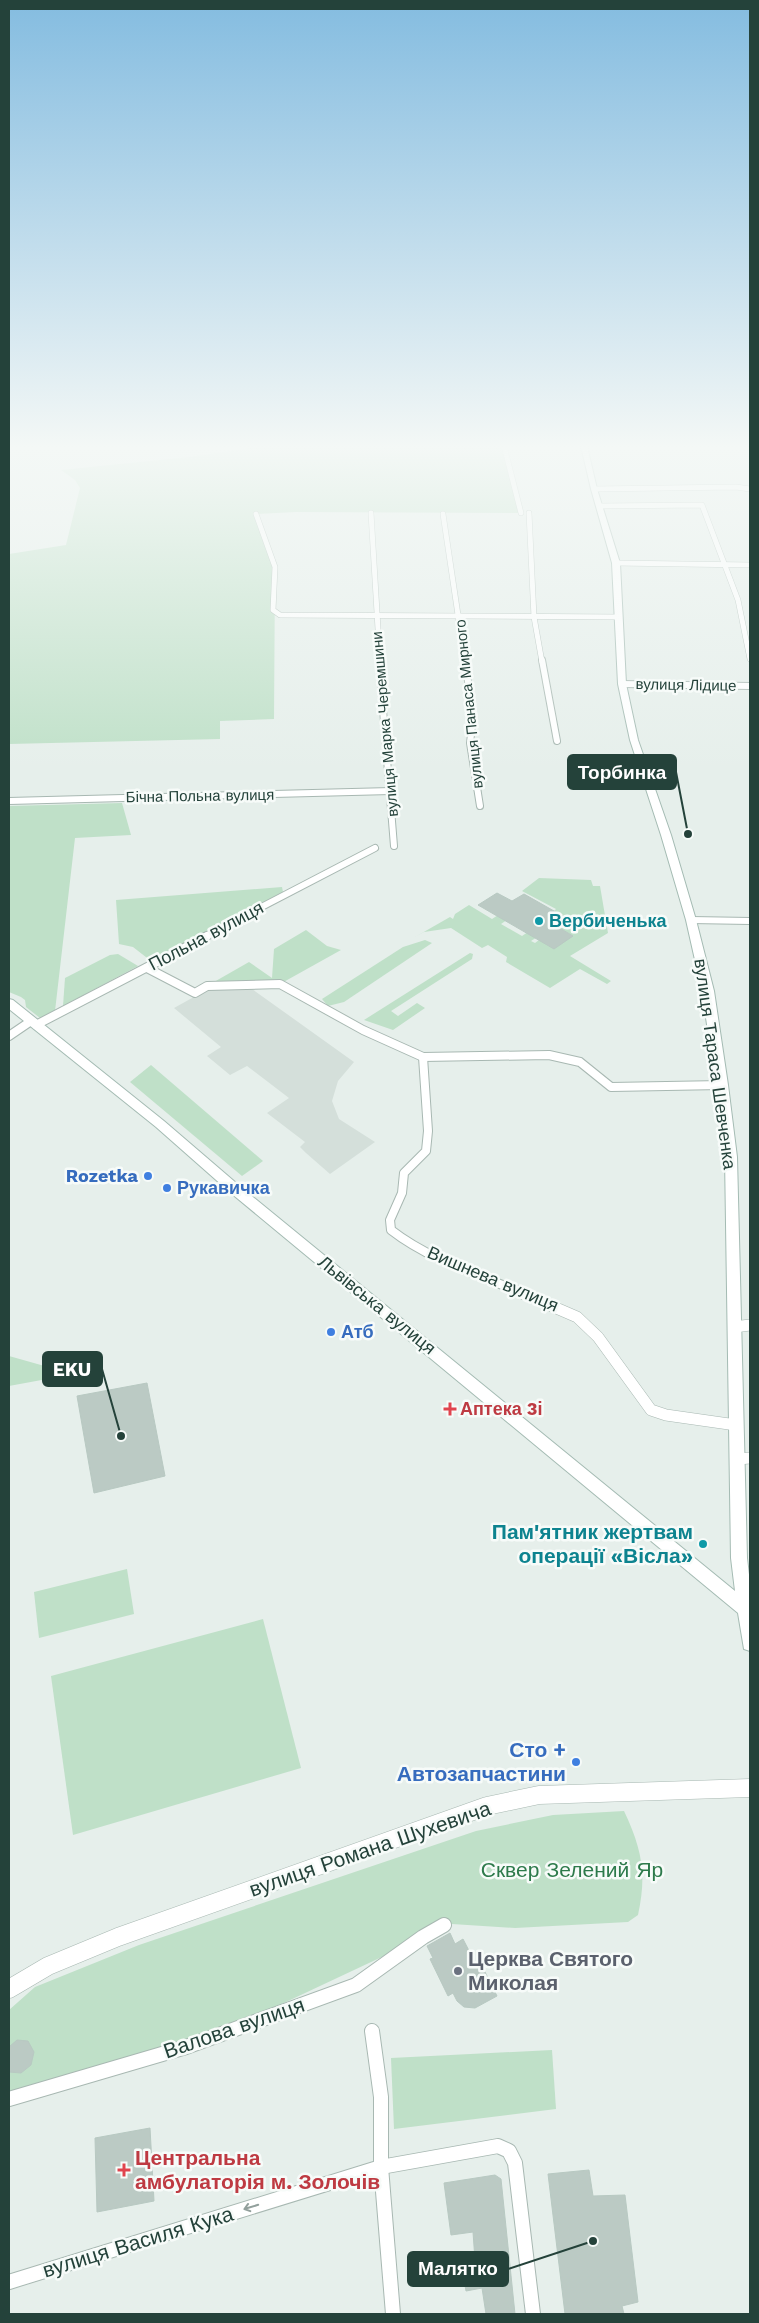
<svg xmlns="http://www.w3.org/2000/svg" width="759" height="2323" font-family="'Work Sans',sans-serif">
<style>
.built{fill:#d4dfda}
.green{fill:#bfe0c8}
.building{fill:#bbcac4;stroke:#b8c9c2}
.lines{fill:none;stroke-linecap:round;stroke-linejoin:round}
.minor-far4-casing{stroke:#a8b8b2;stroke-width:6}
.minor-far3-casing{stroke:#a8b8b2;stroke-width:8}
.minor-far2-casing{stroke:#a8b8b2;stroke-width:10}
.minor-far1-casing{stroke:#a8b8b2;stroke-width:12}
.minor-casing{stroke:#a8b8b2;stroke-width:16}
.tertiary-casing{stroke:#a8b8b2;stroke-width:19}
.secondary-casing{stroke:#a4bbb3;stroke-width:2}
.minor-far4{stroke:#fff;stroke-width:5}
.minor-far3{stroke:#fff;stroke-width:6}
.minor-far2{stroke:#fff;stroke-width:8}
.minor-far1{stroke:#fff;stroke-width:11}
.minor{stroke:#fff;stroke-width:14}
.tertiary{stroke:#fff;stroke-width:18}
.secondary{fill:#fff;fill-rule:evenodd}
.oneway{stroke:#92a09c}
.culture-dot{fill:#0f9aa8;stroke:#f7fbf9;stroke-width:2}
.shop-dot{fill:#3f7fe0;stroke:#f7fbf9;stroke-width:2}
.health-dot{fill:#e0444e;stroke:#f7fbf9;stroke-width:2}
.worship-dot{fill:#6b7280;stroke:#f7fbf9;stroke-width:2}
.labels{text-anchor:middle;stroke-width:5;stroke-linejoin:round;paint-order:stroke}
.far-street-label{font-size:15px;fill:#24423a;stroke:#f7fbf9}
.culture-label{font-size:18px;font-weight:bold;fill:#0d838f;stroke:#f7fbf9;text-anchor:start}
.street-label{font-size:18px;fill:#24423a;stroke:#f7fbf9}
.shop-label{font-size:18px;font-weight:bold;fill:#366cbe;stroke:#f7fbf9;text-anchor:start}
.health-label{font-size:18px;font-weight:bold;fill:#be3a42;stroke:#f7fbf9;text-anchor:start}
.near-culture-label{font-size:21px;font-weight:bold;fill:#0d838f;stroke:#f7fbf9;text-anchor:end}
.near-shop-label{font-size:21px;font-weight:bold;fill:#366cbe;stroke:#f7fbf9;text-anchor:end}
.near-street-label{font-size:21px;fill:#24423a;stroke:#f7fbf9}
.near-park-label{font-size:21px;fill:#2d7a4b;stroke:#f7fbf9}
.near-worship-label{font-size:21px;font-weight:bold;fill:#5b616d;stroke:#f7fbf9;text-anchor:start}
.near-health-label{font-size:21px;font-weight:bold;fill:#be3a42;stroke:#f7fbf9;text-anchor:start}
.leader{fill:none;stroke:#24423a;stroke-width:2}
.callout-dot{fill:#24423a;stroke:#f7fbf9;stroke-width:2}
.callout{fill:#24423a;stroke:#24423a;stroke-width:2}
.callout-label{font-size:19px;text-anchor:middle;font-weight:bold;fill:#fff}
</style>
<rect width="100%" height="100%" fill="#e6efeb"/>
<!-- built -->
<path class="built" d="M 210,988 L 252,989 L 354,1062 L 338,1081 L 332,1101 L 339,1119 L 375,1142 L 330,1174 L 306,1153 L 300,1147 L 305,1142 L 267,1113 L 289,1098 L 247,1066 L 230,1075 L 207,1056 L 221,1047 L 174,1008 Z"/>
<!-- green -->
<g class="green">
<path d="M 265,446 L 504,446 L 521,513 L 296,512 L 256,514 L 275,567 L 274,719 L 220,721 L 220,739 L 9,744 L 9,554 L 66,545 L 80,488 L 75,480 L 61,470 L 189,457 Z"/>
<path d="M 122,803 L 131,835 L 75,838 L 55,1011 L 40,1018 L 26,1007 L 25,1000 L 21,997 L 9,992 L 9,806 Z"/>
<path d="M 539,878 L 591,880 L 593,886 L 600,886 L 608,933 L 570,956 L 611,981 L 607,984 L 580,969 L 550,988 L 506,962 L 507,957 L 488,945 L 482,948 L 451,928 L 424,932 L 415,937 L 450,917 L 453,919 L 455,914 L 469,905 L 492,919 L 509,908 L 517,913 L 501,924 L 522,936 L 538,925 L 548,930 L 531,941 L 535,943 L 539,940 L 573,936 L 558,927 L 569,919 L 554,911 L 556,909 L 522,891 Z"/>
<path d="M 282,887 L 283,892 L 151,961 L 133,947 L 119,944 L 116,900 Z"/>
<path d="M 306,930 L 327,946 L 341,950 L 280,984 L 207,986 L 249,962 L 272,978 L 274,949 Z"/>
<path d="M 425,940 L 432,943 L 344,1002 L 328,1006 L 322,999 L 403,947 Z"/>
<path d="M 470,953 L 473,954 L 472,959 L 391,1011 L 398,1016 L 417,1003 L 425,1008 L 393,1030 L 364,1020 Z"/>
<path d="M 118,954 L 138,966 L 63,1006 L 65,978 L 110,955 Z"/>
<path d="M 151,1065 L 263,1161 L 242,1176 L 130,1082 Z"/>
<path d="M 9,1356 L 48,1367 L 50,1377 L 47,1379 L 9,1386 Z"/>
<path d="M 127,1569 L 134,1614 L 39,1638 L 34,1592 Z"/>
<path d="M 263,1619 L 301,1768 L 73,1835 L 51,1676 Z"/>
<path d="M 624,1811 C 642,1849 647,1874 638,1915 L 628,1922 L 515,1928 L 452,1924 L 222,2032 L 27,2091 L 9,2091 L 9,2010 L 35,1987 L 139,1945 L 476,1831 L 553,1815 Z"/>
<path d="M 552,2050 L 556,2109 L 394,2129 L 391,2058 Z"/>
</g>
<!-- building -->
<g class="building">
<path d="M 497,893 L 512,901 L 524,894 L 570,920 L 558,927 L 573,936 L 554,949 L 478,905 Z"/>
<path d="M 147,1383 L 165,1476 L 94,1493 L 77,1396 Z"/>
<path d="M 450,1933 L 455,1944 L 463,1939 L 480,1972 L 484,1970 L 497,1996 L 475,2008 L 464,2007 L 457,2001 L 453,1993 L 448,1996 L 430,1959 L 433,1958 L 427,1946 Z"/>
<path d="M 17,2040 L 28,2041 L 34,2052 L 31,2065 L 21,2073 L 9,2072 L 9,2047 Z"/>
<path d="M 150,2128 L 154,2201 L 97,2212 L 95,2138 Z"/>
<path d="M 589,2170 L 593,2196 L 625,2195 L 638,2302 L 622,2306 L 624,2314 L 565,2314 L 548,2174 Z"/>
<path d="M 495,2175 L 501,2179 L 515,2314 L 486,2314 L 482,2288 L 466,2291 L 461,2263 L 475,2260 L 473,2232 L 451,2235 L 444,2183 Z"/>
</g>
<g class="lines">
<defs>
<g id="minor-far4">
<path d="M 504,446 L 521,513"/>
<path d="M 594,489 L 736,487 L 750,489"/>
<path d="M 600,506 L 702,505 L 738,600 L 750,659"/>
<path d="M 371,513 L 380,662"/>
<path d="M 529,513 L 534,617 L 542,662"/>
<path d="M 256,514 L 275,567 L 273,610 L 280,615 L 619,617"/>
<path d="M 443,514 L 465,662"/>
<path d="M 616,563 L 750,565"/>
</g>
<g id="minor-far3">
<path d="M 379,660 L 394,846"/>
<path d="M 465,660 L 473,717 L 470,743 L 480,806"/>
<path d="M 542,660 L 557,741"/>
<path d="M 622,684 L 750,686"/>
<path d="M 9,801 L 391,791"/>
<path d="M 691,920 L 750,921"/>
<path d="M 204,937 L 375,848"/>
</g>
<g id="minor-far2">
<path d="M 147,968 L 195,993 L 207,986 L 280,984 L 363,1030 L 423,1057 L 549,1055 L 580,1062 L 611,1087 L 722,1085"/>
<path d="M 36,1025 L 207,936"/>
<path d="M 9,1036 L 31,1021"/>
<path d="M 423,1057 L 428,1131 L 426,1151 L 404,1173 L 402,1193 L 390,1220 L 391,1230 C 427,1258 473,1273 515,1290"/>
</g>
<g id="minor-far1">
<path d="M 512,1289 L 577,1317 L 598,1337 L 651,1410 L 666,1415 L 736,1425"/>
<path d="M 734,1327 L 750,1325"/>
<path d="M 737,1459 L 750,1458"/>
</g>
<g id="minor">
<path d="M 372,2031 L 381,2097 L 381,2167 L 393,2314"/>
<path d="M 9,2099 L 186,2047 L 356,1985 L 423,1937 L 444,1925"/>
<path d="M 9,2282 L 381,2167 L 498,2146 L 509,2151 L 515,2163 L 533,2314"/>
</g>
<path id="tertiary" d="M 9,1989 L 48,1966 L 118,1937 L 487,1806 L 539,1795 L 750,1788"/>
<path id="secondary" d="M 581,446 L 587,446 L 597,489 L 620,563 L 626,684 L 638,740 L 671,835 L 696,920 L 714,991 L 728,1085 L 737,1157 L 747,1558 L 750,1583 L 750,1651 L 744,1649 L 738,1613 L 232,1194 L 156,1127 L 9,1009 L 9,999 L 13,1000 L 164,1121 L 242,1188 L 735,1591 L 731,1558 L 725,1157 L 716,1085 L 702,991 L 686,920 L 661,835 L 630,740 L 618,684 L 612,563 L 591,489 Z"/>
</defs>
<!-- minor-far4 casing -->
<use href="#minor-far4" class="minor-far4-casing"/>
<!-- minor-far3 casing -->
<use href="#minor-far3" class="minor-far3-casing"/>
<!-- minor-far2 casing -->
<use href="#minor-far2" class="minor-far2-casing"/>
<!-- minor-far1 casing -->
<use href="#minor-far1" class="minor-far1-casing"/>
<!-- minor casing -->
<use href="#minor" class="minor-casing"/>
<!-- tertiary casing -->
<use href="#tertiary" class="tertiary-casing"/>
<!-- secondary casing -->
<use href="#secondary" class="secondary-casing"/>
<!-- minor-far4 -->
<use href="#minor-far4" class="minor-far4"/>
<!-- minor-far3 -->
<use href="#minor-far3" class="minor-far3"/>
<!-- minor-far2 -->
<use href="#minor-far2" class="minor-far2"/>
<!-- minor-far1 -->
<use href="#minor-far1" class="minor-far1"/>
<!-- minor -->
<use href="#minor" class="minor"/>
<!-- tertiary -->
<use href="#tertiary" class="tertiary"/>
<!-- secondary -->
<use href="#secondary" class="secondary"/>
</g>
<!-- one-way arrows -->
<defs><path id="oneway-shaft" d="M-6 0H5M1.5-3L5.5 0L1.5 3" fill="none" stroke-width="1.6" stroke-linecap="round" stroke-linejoin="round" transform="scale(1.25)"/></defs>
<use class="oneway" href="#oneway-shaft" transform="translate(251 2207) rotate(163)"/>
<!-- sky -->
<linearGradient id="sky" x2="0" y2="1"><stop stop-color="#84bce0"/><stop offset="0.58" stop-color="#f4f8f6"/><stop offset="1" stop-color="#f4f8f6" stop-opacity="0"/></linearGradient>
<rect width="759" height="771" fill="url(#sky)"/>
<!-- markers -->
<g class="culture-dot">
<circle cx="539" cy="921" r="5"/>
<circle cx="703" cy="1544" r="5"/>
</g>
<g class="shop-dot">
<circle cx="148" cy="1176" r="5"/>
<circle cx="167" cy="1188" r="5"/>
<circle cx="331" cy="1332" r="5"/>
<circle cx="576" cy="1762" r="5"/>
</g>
<g class="health-dot">
<path d="M447.5 1401.5h5v5h5v5h-5v5h-5v-5h-5v-5h5z"/>
<path d="M121.5 2162.5h5v5h5v5h-5v5h-5v-5h-5v-5h5z"/>
</g>
<circle class="worship-dot" cx="458" cy="1971" r="5"/>
<g class="labels">
<!-- far-street labels -->
<g class="far-street-label">
<text transform="translate(686 685) rotate(1)" y="5">вулиця Лідице</text>
<text transform="translate(469 704) rotate(-96)" y="5">вулиця Панаса Мирного</text>
<text transform="translate(385 724) rotate(-95)" y="5">вулиця Марка Черемшини</text>
<text transform="translate(200 796) rotate(-1)" y="5">Бічна Польна вулиця</text>
</g>
<!-- culture labels -->
<g class="culture-label">
<text x="549" y="927">Вербиченька</text>
</g>
<!-- street labels -->
<g class="street-label">
<text transform="translate(206 936) rotate(-28)" y="6">Польна вулиця</text>
<text transform="translate(715 1064) rotate(82)" y="6">вулиця Тараса Шевченка</text>
<text transform="translate(493 1279) rotate(23)" y="6">Вишнева вулиця</text>
<text transform="translate(377 1305) rotate(39)" y="6">Львівська вулиця</text>
</g>
<!-- shop labels -->
<g class="shop-label">
<text x="138" y="1182" text-anchor="end">Rozetka</text>
<text x="177" y="1194">Рукавичка</text>
<text x="341" y="1338">Атб</text>
</g>
<!-- health labels -->
<g class="health-label">
<text x="460" y="1415">Аптека 3і</text>
</g>
<!-- near-culture labels -->
<g class="near-culture-label">
<text x="693" y="1539">Пам'ятник жертвам<tspan x="693" dy="24">операції «Вісла»</tspan></text>
</g>
<!-- near-shop labels -->
<g class="near-shop-label">
<text x="566" y="1757">Сто +<tspan x="566" dy="24">Автозапчастини</tspan></text>
</g>
<!-- near-street labels -->
<g class="near-street-label">
<text transform="translate(370 1849) rotate(-19)" y="7">вулиця Романа Шухевича</text>
<text transform="translate(234 2028) rotate(-19)" y="7">Валова вулиця</text>
<text transform="translate(138 2242) rotate(-17)" y="7">вулиця Василя Кука</text>
</g>
<!-- near-park labels -->
<g class="near-park-label">
<text x="572" y="1877">Сквер Зелений Яр</text>
</g>
<!-- near-worship labels -->
<g class="near-worship-label">
<text x="468" y="1966">Церква Святого<tspan x="468" dy="24">Миколая</tspan></text>
</g>
<!-- near-health labels -->
<g class="near-health-label">
<text x="135" y="2165">Центральна<tspan x="135" dy="24">амбулаторія м. Золочів</tspan></text>
</g>
</g>
<!-- callouts -->
<path class="leader" d="M688 834L676 772M121 1436L102 1369M593 2241L508 2269"/>
<g class="callout-dot">
<circle cx="688" cy="834" r="5"/>
<circle cx="121" cy="1436" r="5"/>
<circle cx="593" cy="2241" r="5"/>
</g>
<g class="callout">
<rect x="568" y="755" width="108" height="34" rx="5"/>
<rect x="43" y="1352" width="59" height="34" rx="5"/>
<rect x="408" y="2252" width="100" height="34" rx="5"/>
</g>
<g class="callout-label">
<text x="622" y="779">Торбинка</text>
<text x="72" y="1376">EKU</text>
<text x="458" y="2275">Малятко</text>
</g>
<!-- border -->
<rect width="759" height="2323" fill="none" stroke="#24423a" stroke-width="20"/>
</svg>
